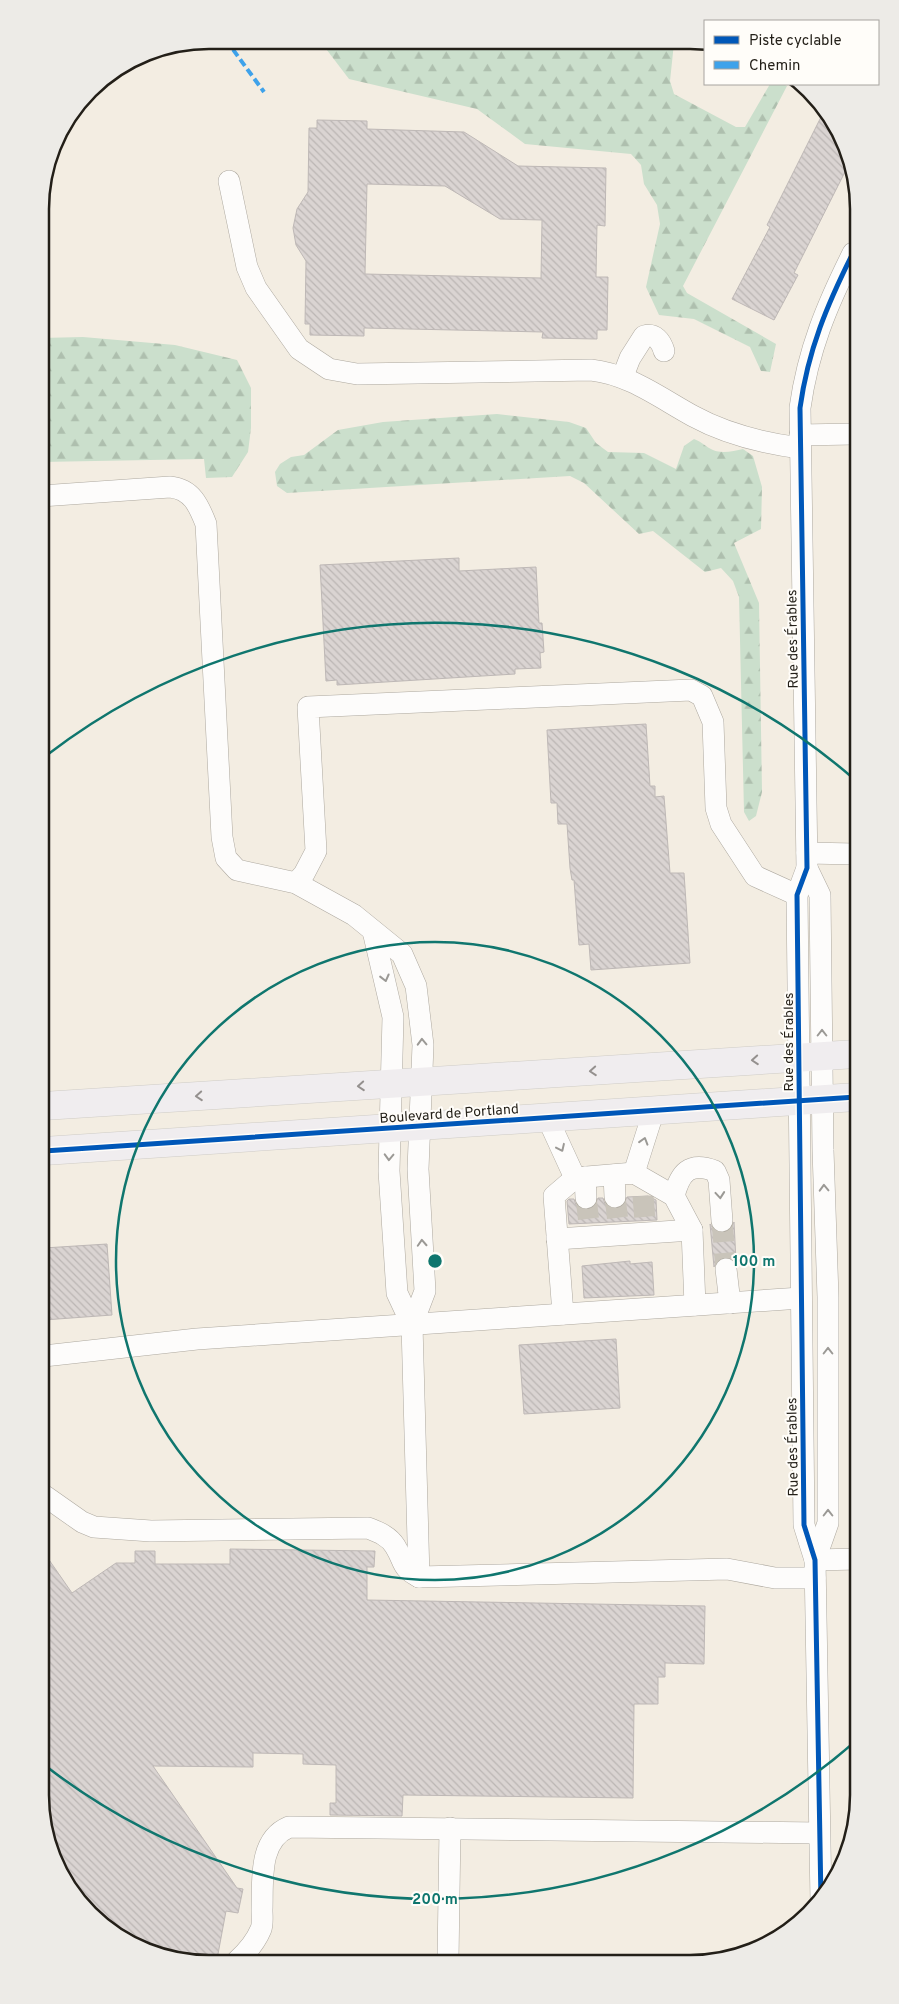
<svg xmlns="http://www.w3.org/2000/svg" width="899" height="2004" font-family="Overpass,sans-serif">
<style>
.forest{fill:url(#forest-firs)}
.building{fill:url(#building-back-hatch);stroke:#beb8b6;fill-rule:evenodd}
.lines{fill:none;stroke-linecap:round;stroke-linejoin:round}
.minor-tunnel{stroke:#c9c4ba;stroke-width:21;stroke-dasharray:21 11;stroke-linecap:butt}
.minor-casing{stroke:#ada89f;stroke-width:22}
.major-casing{stroke:#cfccc6;stroke-width:29}
.minor{stroke:#fdfcfb;stroke-width:21}
.major{stroke:#f0edef;stroke-width:28}
.quiet{stroke:#3ea2ea;stroke-width:4;stroke-dasharray:8 4;stroke-linecap:butt}
.cycleway-casing{stroke:#fffdf9;stroke-width:8}
.cycleway{stroke:#0057b8;stroke-width:5}
.oneway{stroke:#9b9995}
.oneway2{stroke:#94908e}
.ring{fill:none;stroke:#0f766e;stroke-width:2.5}
.labels{text-anchor:middle;stroke-width:4;stroke-linejoin:round;paint-order:stroke}
.street-label{font-size:14px;fill:#231f18;stroke:#fffdf9}
.rim{fill:none;stroke:#231f18;stroke-width:2.5}
.centre{fill:#0f766e;stroke:#fffdf9;stroke-width:2.5}
.ring-label{font-size:15px;text-anchor:middle;font-weight:bold;fill:#0f766e;stroke:#fffdf9;stroke-width:4;stroke-linejoin:round;paint-order:stroke}
</style>
<defs>
<pattern id="forest-firs" width="22" height="20" patternUnits="userSpaceOnUse" patternTransform="scale(1.25)"><rect width="22" height="20" fill="#cbdfcc"/><path d="M5 1l3.5 6h-7zM16 11l3.5 6h-7z" fill="#aebfae"/></pattern>
<pattern id="building-back-hatch" width="6" height="6" patternUnits="userSpaceOnUse" patternTransform="scale(1.25)"><rect width="6" height="6" fill="#dad4d2"/><path d="M-1 5l2 2M0 0l6 6M5-1l2 2" fill="none" stroke="#bbb6b4"/></pattern>
</defs>
<rect width="100%" height="100%" fill="#f3ede2"/>
<!-- forest -->
<g class="forest">
<path d="M 320,41 L 674,43 L 670,81 L 674,94 L 736,127 L 745,127 L 770,84 L 783,84 L 787,86 L 683,286 L 687,293 L 776,344 L 770,372 L 761,371 L 750,347 L 694,319 L 659,315 L 646,287 L 660,224 L 657,205 L 644,184 L 641,165 L 631,154 L 525,144 L 477,109 L 349,79 Z"/>
<path d="M 83,337 L 175,345 L 237,360 L 251,388 L 251,428 L 248,452 L 232,477 L 206,478 L 204,459 L 41,462 L 41,338 Z"/>
<path d="M 497,414 L 569,422 L 586,428 L 596,443 L 608,452 L 644,453 L 676,469 L 684,446 L 694,439 C 702,442 706,447 713,450 C 722,454 734,451 743,449 L 753,456 L 762,487 L 761,529 L 734,543 L 759,603 L 762,792 L 756,816 L 749,821 L 744,812 L 739,597 L 733,581 L 721,568 L 705,572 L 653,531 L 639,534 L 584,483 L 570,476 L 287,493 L 277,486 L 275,472 L 280,464 L 291,457 L 304,455 L 338,430 L 383,422 Z"/>
</g>
<!-- building -->
<g class="building">
<path d="M 825,109 L 831,115 L 851,160 L 794,273 L 798,275 L 774,320 L 732,299 L 770,227 L 767,225 Z"/>
<path d="M 317,120 L 367,121 L 367,129 L 464,132 L 518,166 L 606,168 L 605,226 L 597,225 L 596,277 L 608,277 L 607,330 L 597,330 L 597,339 L 542,338 L 543,332 L 364,328 L 364,336 L 310,335 L 310,324 L 305,324 L 306,261 L 296,245 L 293,228 L 297,209 L 308,192 L 309,128 L 317,128 ZM 367,184 L 445,186 L 500,219 L 542,220 L 541,278 L 365,274 Z"/>
<path d="M 459,558 L 459,571 L 536,567 L 539,623 L 542,623 L 544,652 L 540,653 L 541,668 L 515,669 L 515,674 L 337,685 L 337,680 L 326,681 L 320,565 Z"/>
<path d="M 646,724 L 650,786 L 655,786 L 655,797 L 664,796 L 670,873 L 684,873 L 690,963 L 591,970 L 589,944 L 579,945 L 574,880 L 572,880 L 570,868 L 567,824 L 558,824 L 557,803 L 551,803 L 547,730 Z"/>
<path d="M 648,1196 L 656,1200 L 657,1220 L 569,1224 L 567,1201 L 569,1199 L 574,1199 L 576,1205 L 586,1210 L 593,1208 L 598,1198 L 603,1198 L 605,1204 L 615,1209 L 622,1207 L 627,1197 Z"/>
<path d="M 734,1222 L 736,1261 L 724,1257 L 718,1259 L 714,1267 L 710,1224 L 716,1232 L 723,1233 L 729,1231 Z"/>
<path d="M 107,1244 L 112,1315 L 44,1320 L 44,1248 Z"/>
<path d="M 630,1261 L 630,1264 L 652,1262 L 654,1295 L 584,1298 L 582,1266 Z"/>
<path d="M 616,1339 L 620,1408 L 524,1414 L 519,1345 Z"/>
<path d="M 230,1549 L 375,1551 L 374,1567 L 367,1567 L 367,1600 L 705,1606 L 704,1664 L 665,1663 L 665,1677 L 658,1677 L 658,1704 L 634,1704 L 633,1798 L 403,1795 L 402,1816 L 330,1815 L 330,1803 L 336,1803 L 336,1765 L 303,1764 L 303,1754 L 253,1753 L 253,1767 L 153,1766 L 237,1888 L 243,1889 L 238,1913 L 226,1911 L 218,1954 L 207,1961 L 176,1961 L 97,1922 L 68,1889 L 46,1839 L 45,1554 L 72,1593 L 116,1563 L 135,1563 L 135,1551 L 155,1551 L 155,1564 L 230,1564 Z"/>
</g>
<g class="lines">
<!-- minor-tunnel -->
<g class="minor-tunnel">
<path d="M 643,1196 L 645,1221"/>
<path d="M 615,1197 L 618,1222"/>
<path d="M 586,1198 L 589,1223"/>
<path d="M 722,1221 L 726,1269"/>
</g>
<defs>
<g id="minor">
<path d="M 229,181 L 247,267 L 256,288 L 299,349 L 329,369 L 357,374 L 591,370 C 629,374 660,398 693,416 C 726,434 762,443 800,448"/>
<path d="M 623,376 L 630,358 L 644,336 C 655,333 661,341 664,351"/>
<path d="M 800,435 L 854,434"/>
<path d="M 41,496 L 170,487 C 192,489 199,506 206,524 L 222,837 L 226,858 L 237,870 L 296,883 L 354,915 L 402,954 L 416,986 L 423,1045 L 418,1169 L 425,1291 L 412,1325 L 419,1577"/>
<path d="M 807,853 L 855,854"/>
<path d="M 807,868 L 820,895 L 823,1150 L 828,1297 L 828,1523 L 815,1560"/>
<path d="M 296,883 L 304,874 L 316,851 L 308,707 L 691,690 L 702,696 L 713,722 L 716,808 L 721,824 L 755,876 L 797,895"/>
<path d="M 373,931 L 393,1017 L 389,1171 L 397,1293 L 412,1325"/>
<path d="M 547,1117 L 575,1178"/>
<path d="M 634,1173 L 654,1110"/>
<path d="M 614,1175 L 615,1197"/>
<path d="M 585,1177 L 586,1198"/>
<path d="M 674,1196 C 680,1173 689,1161 715,1171 L 719,1180 L 722,1221"/>
<path d="M 557,1239 L 692,1230"/>
<path d="M 726,1269 L 730,1303"/>
<path d="M 563,1314 L 554,1196 L 575,1178 L 634,1173 L 674,1196 L 692,1230 L 695,1305"/>
<path d="M 44,1356 L 197,1339 L 801,1298"/>
<path d="M 45,1496 L 82,1522 L 94,1527 L 151,1531 L 368,1528 C 378,1532 389,1536 395,1546 C 405,1562 400,1567 419,1577 L 727,1569 L 775,1578 L 815,1578"/>
<path d="M 815,1560 L 858,1559"/>
<path d="M 821,1901 L 815,1560 L 804,1525 L 797,895 L 807,868 L 800,408 C 808,350 827,305 853,253"/>
<path d="M 448,1960 L 450,1828"/>
<path d="M 237,1961 C 247,1952 256,1941 261,1929 C 263,1924 262,1916 262,1910 C 263,1881 258,1840 289,1827 L 819,1833"/>
</g>
<g id="major">
<path d="M 43,1106 L 856,1054"/>
<path d="M 44,1151 L 856,1097"/>
</g>
</defs>
<!-- minor casing -->
<use href="#minor" class="minor-casing"/>
<!-- major casing -->
<use href="#major" class="major-casing"/>
<!-- minor -->
<use href="#minor" class="minor"/>
<!-- major -->
<use href="#major" class="major"/>
<!-- quiet -->
<path class="quiet" d="M 226,40 L 264,92"/>
<defs>
<g id="cycleway">
<path d="M 44,1151 L 856,1097"/>
<path d="M 821,1901 L 815,1560 L 804,1525 L 797,895 L 807,868 L 800,408 C 808,350 827,305 853,253"/>
</g>
</defs>
<!-- cycleway casing -->
<use href="#cycleway" class="cycleway-casing"/>
<!-- cycleway -->
<use href="#cycleway" class="cycleway"/>
</g>
<!-- one-way arrows -->
<defs><path id="oneway-chevron" d="M-2-3.5L2.5 0L-2 3.5" fill="none" stroke-width="1.6" stroke-linecap="round" stroke-linejoin="round" transform="scale(1.25)"/></defs>
<g class="oneway">
<use href="#oneway-chevron" transform="translate(385 978) rotate(76)"/>
<use href="#oneway-chevron" transform="translate(822 1033) rotate(-90)"/>
<use href="#oneway-chevron" transform="translate(422 1042) rotate(-92)"/>
<use href="#oneway-chevron" transform="translate(644 1141) rotate(-73)"/>
<use href="#oneway-chevron" transform="translate(561 1148) rotate(65)"/>
<use href="#oneway-chevron" transform="translate(389 1157) rotate(92)"/>
<use href="#oneway-chevron" transform="translate(824 1188) rotate(-92)"/>
<use href="#oneway-chevron" transform="translate(720 1195) rotate(85)"/>
<use href="#oneway-chevron" transform="translate(422 1243) rotate(-93)"/>
<use href="#oneway-chevron" transform="translate(828 1351) rotate(-90)"/>
<use href="#oneway-chevron" transform="translate(828 1513) rotate(-90)"/>
</g>
<g class="oneway2">
<use href="#oneway-chevron" transform="translate(755 1060) rotate(176)"/>
<use href="#oneway-chevron" transform="translate(593 1071) rotate(176)"/>
<use href="#oneway-chevron" transform="translate(361 1086) rotate(176)"/>
<use href="#oneway-chevron" transform="translate(199 1096) rotate(176)"/>
</g>
<!-- distance rings -->
<g class="ring">
<circle cx="435" cy="1261" r="319"/>
<path d="M858 1739A638 638 0 0 1 47 1767M47 755A638 638 0 0 1 854 779"/>
</g>
<g class="labels">
<!-- street labels -->
<g class="street-label">
<text transform="translate(792 639) rotate(-91)" y="5">Rue des Érables</text>
<text transform="translate(788 1042) rotate(-90)" y="5">Rue des Érables</text>
<text transform="translate(449 1113) rotate(-4)" y="5">Boulevard de Portland</text>
<text transform="translate(792 1447) rotate(-91)" y="5">Rue des Érables</text>
</g>
</g>
<!-- crop -->
<path d="M0 0H899V2004H0ZM209 49H690A160 160 0 0 1 850 209V1795A160 160 0 0 1 690 1955H209A160 160 0 0 1 49 1795V209A160 160 0 0 1 209 49Z" fill="#edebe7" fill-rule="evenodd"/>
<path class="rim" d="M209 49H690A160 160 0 0 1 850 209V1795A160 160 0 0 1 690 1955H209A160 160 0 0 1 49 1795V209A160 160 0 0 1 209 49Z"/>
<circle cx="435" cy="1261" r="8" class="centre"/>
<g class="ring-label">
<text x="754" y="1266">100 m</text>
<text x="435" y="1904">200 m</text>
</g>
<!-- legend -->
<rect x="704" y="20" width="175" height="65" fill="#fffdf9" stroke="#a7a49f"/>
<rect x="714" y="36" width="25" height="8" fill="#0057b8" stroke="#a7a49f"/>
<text x="749" y="45" font-size="15" fill="#231f18">Piste cyclable</text>
<rect x="714" y="61" width="25" height="8" fill="#3ea2ea" stroke="#a7a49f"/>
<text x="749" y="70" font-size="15" fill="#231f18">Chemin</text>
</svg>
